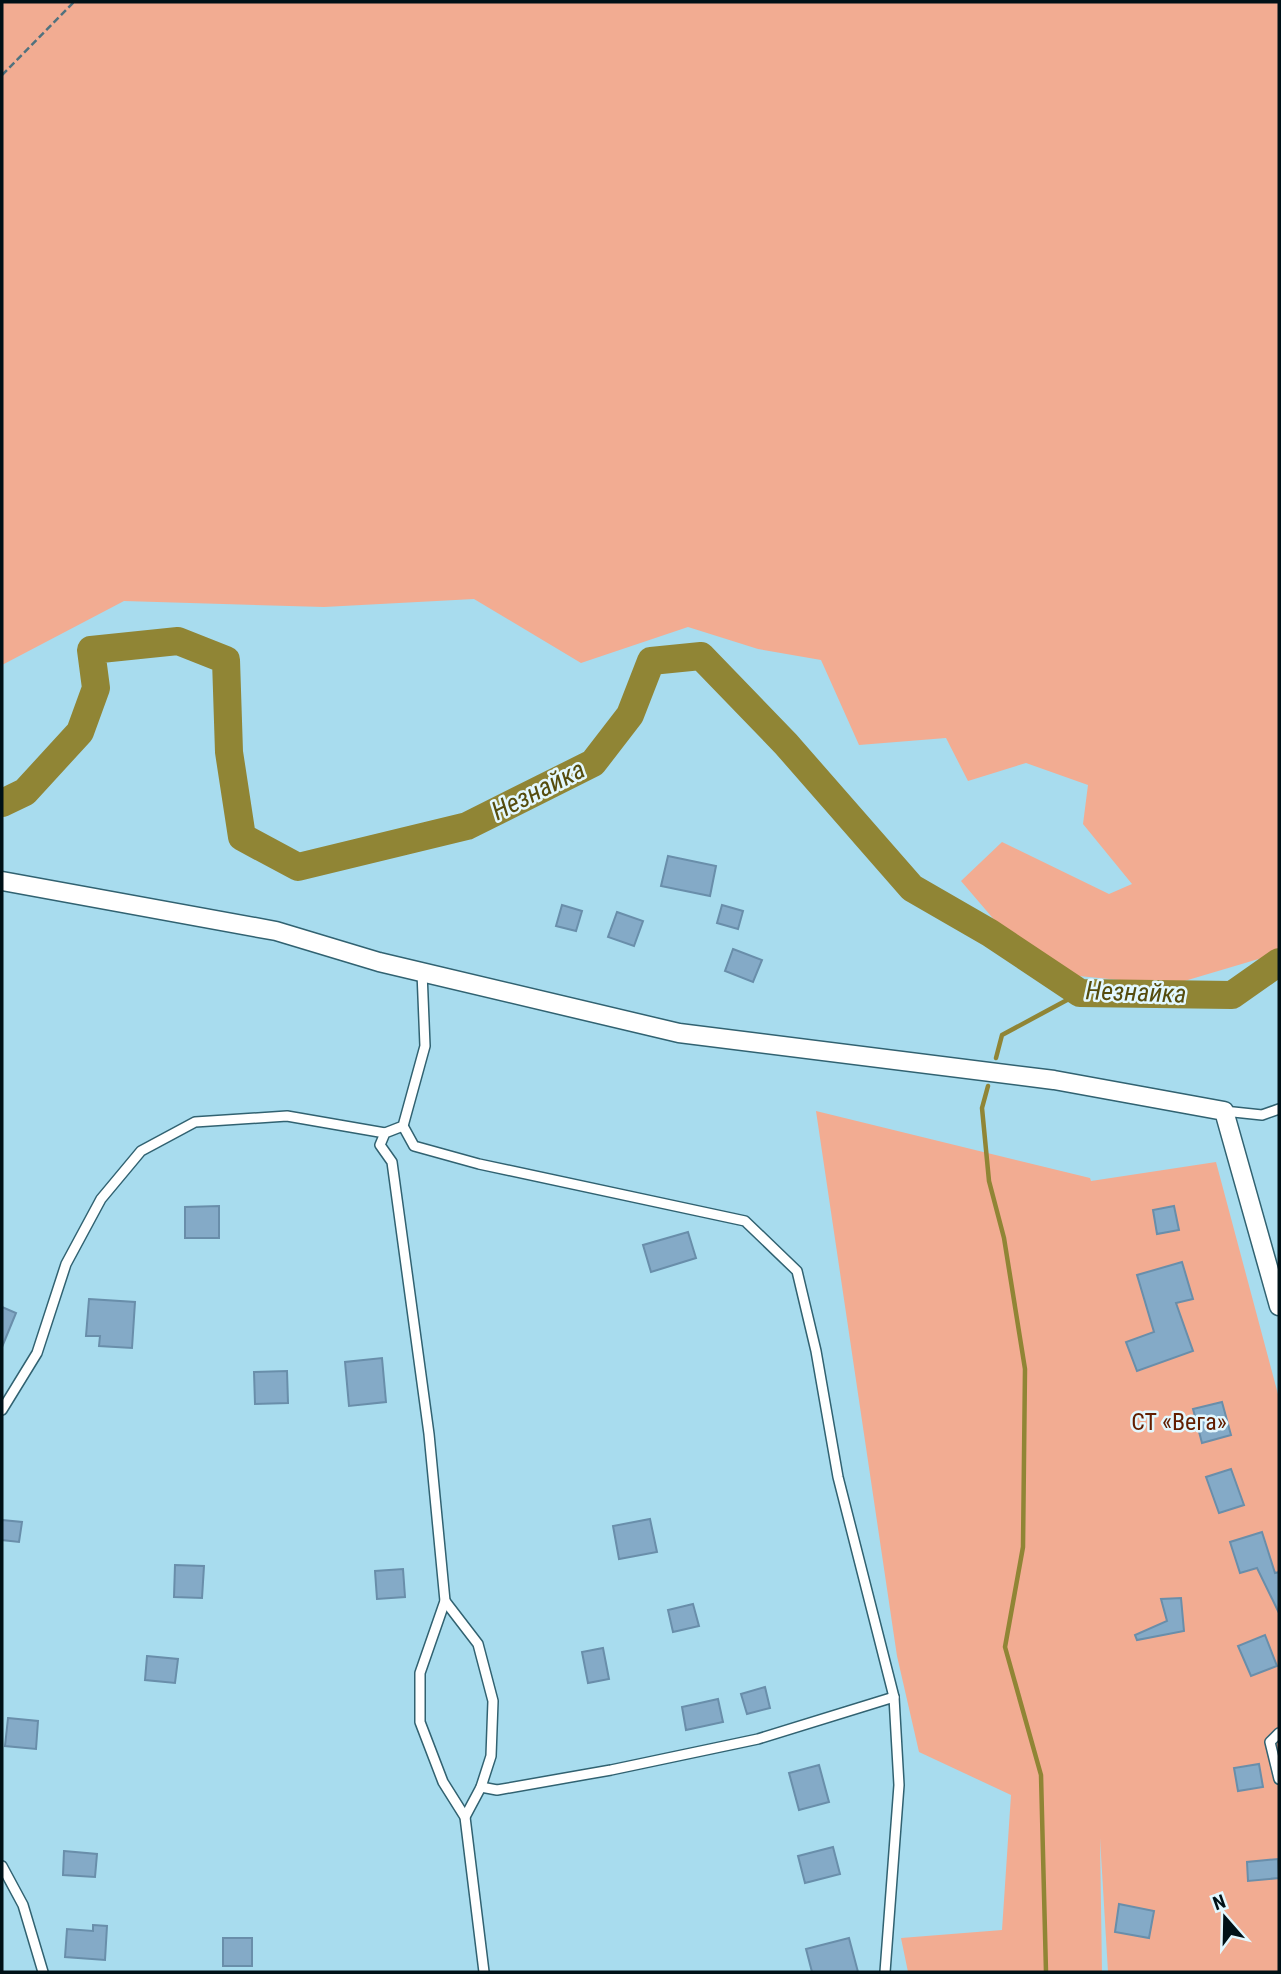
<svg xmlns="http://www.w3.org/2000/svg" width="1281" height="1974" font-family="'Roboto Condensed',sans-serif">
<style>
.green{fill:#f2ac92}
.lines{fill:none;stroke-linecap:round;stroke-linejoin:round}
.stream{stroke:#908535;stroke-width:4.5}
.river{stroke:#908535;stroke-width:28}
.building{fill:#84aac7;stroke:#698eaa;stroke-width:2}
.service-casing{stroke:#316271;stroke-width:12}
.minor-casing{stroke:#316271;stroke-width:21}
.path{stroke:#51727e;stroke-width:2.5;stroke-dasharray:7 3.5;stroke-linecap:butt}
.service{stroke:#fff;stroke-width:9}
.minor{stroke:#fff;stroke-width:18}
.labels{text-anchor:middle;stroke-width:5;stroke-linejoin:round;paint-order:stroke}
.park-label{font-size:24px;fill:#621e00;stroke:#e3f8ff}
.water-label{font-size:26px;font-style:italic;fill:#554c0e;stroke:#e3f8ff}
</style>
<rect width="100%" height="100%" fill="#a8dcee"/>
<!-- green -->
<g class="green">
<path d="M 2,2 L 1279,2 L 1279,953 L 1171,985 L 1068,975 L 997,923 L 961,881 L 1002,842 L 1109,894 L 1132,884 L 1083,824 L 1088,785 L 1026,763 L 968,781 L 946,738 L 859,745 L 821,660 L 758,649 L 688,627 L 581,663 L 474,599 L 324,607 L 124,601 L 2,665 Z"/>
<path d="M 816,1111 L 1090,1178 L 1091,1181 L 1216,1162 L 1279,1398 L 1279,1972 L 1108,1972 L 1100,1838 L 1102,1972 L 908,1972 L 901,1938 L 1002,1930 L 1011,1795 L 919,1752 L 897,1656 Z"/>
</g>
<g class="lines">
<!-- stream -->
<g class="stream">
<path d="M 996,1058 L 1002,1035 L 1080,993"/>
<path d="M 988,1086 L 982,1108 L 989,1181 L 1004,1238 L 1025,1369 L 1023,1547 L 1005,1647 L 1041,1775 L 1046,1972"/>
</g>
<!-- river -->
<path class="river" d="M 2,803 L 25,792 L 80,732 L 96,688 L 91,650 L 178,641 L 226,660 L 229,752 L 242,837 L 298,867 L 467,826 L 593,763 L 630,715 L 651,661 L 701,656 L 786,744 L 912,888 L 990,933 L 1080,993 L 1232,995 L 1279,962"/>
</g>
<!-- building -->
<g class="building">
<path d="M 668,856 L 716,866 L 710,896 L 661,886 Z"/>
<path d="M 562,905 L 582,911 L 576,931 L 556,926 Z"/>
<path d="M 722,905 L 743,911 L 738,929 L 717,923 Z"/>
<path d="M 617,912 L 643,921 L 634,946 L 608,937 Z"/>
<path d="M 733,949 L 762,960 L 753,982 L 725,971 Z"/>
<path d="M 219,1206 L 219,1238 L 185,1238 L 185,1207 Z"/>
<path d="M 1174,1206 L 1179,1230 L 1157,1234 L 1153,1210 Z"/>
<path d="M 688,1232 L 696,1258 L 651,1272 L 643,1245 Z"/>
<path d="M 1182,1262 L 1193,1299 L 1176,1303 L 1193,1351 L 1137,1371 L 1126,1342 L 1154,1332 L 1137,1275 Z"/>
<path d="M 89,1299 L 135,1302 L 132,1348 L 99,1346 L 100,1336 L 86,1336 Z"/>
<path d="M 2,1307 L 16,1313 L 2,1347 Z"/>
<path d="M 382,1358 L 386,1402 L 349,1406 L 345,1362 Z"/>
<path d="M 287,1371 L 288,1403 L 255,1404 L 254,1372 Z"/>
<path d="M 1222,1402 L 1231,1435 L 1202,1443 L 1193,1409 Z"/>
<path d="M 1231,1469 L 1244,1505 L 1219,1513 L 1206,1477 Z"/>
<path d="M 650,1519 L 657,1552 L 619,1559 L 613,1526 Z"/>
<path d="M 2,1520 L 22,1522 L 19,1542 L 2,1540 Z"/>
<path d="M 1262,1532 L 1275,1573 L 1279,1572 L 1279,1613 L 1257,1568 L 1240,1573 L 1230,1542 Z"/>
<path d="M 175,1565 L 204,1566 L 202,1598 L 174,1597 Z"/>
<path d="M 403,1569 L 405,1597 L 377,1599 L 375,1571 Z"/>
<path d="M 1181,1598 L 1184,1631 L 1137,1640 L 1135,1635 L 1167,1621 L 1161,1599 Z"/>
<path d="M 693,1604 L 699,1626 L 673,1632 L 668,1610 Z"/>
<path d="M 1265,1635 L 1277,1666 L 1251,1676 L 1238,1646 Z"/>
<path d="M 603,1648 L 609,1679 L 588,1683 L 582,1652 Z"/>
<path d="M 147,1656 L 178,1659 L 175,1683 L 145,1680 Z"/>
<path d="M 765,1687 L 770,1708 L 747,1714 L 741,1694 Z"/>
<path d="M 718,1699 L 723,1722 L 686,1730 L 682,1707 Z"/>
<path d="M 8,1718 L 38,1721 L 36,1749 L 5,1746 Z"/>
<path d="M 1259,1764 L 1263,1787 L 1238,1791 L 1234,1768 Z"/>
<path d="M 819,1765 L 829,1802 L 799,1810 L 789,1773 Z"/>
<path d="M 833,1847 L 840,1874 L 805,1883 L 798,1856 Z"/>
<path d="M 64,1851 L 97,1854 L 95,1877 L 63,1875 Z"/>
<path d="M 1278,1859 L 1279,1878 L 1248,1881 L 1247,1862 Z"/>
<path d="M 1119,1904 L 1154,1911 L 1149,1938 L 1115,1932 Z"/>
<path d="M 93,1925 L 107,1926 L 105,1960 L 65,1957 L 67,1929 L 93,1931 Z"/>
<rect x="223" y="1938" width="29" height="28"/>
<path d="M 849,1938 L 858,1972 L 812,1972 L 806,1949 Z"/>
</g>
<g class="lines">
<defs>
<g id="service">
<path d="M 422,972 L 425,1046 L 403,1126 L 385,1133 L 380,1145 L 392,1162 L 429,1434 L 445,1601 L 420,1673 L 420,1722 L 443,1782 L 465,1817 L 484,1972"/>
<path d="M 1224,1111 L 1262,1115 L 1279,1109"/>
<path d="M 403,1126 L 414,1146 L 479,1164 L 745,1221 L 797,1271 L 816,1351 L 838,1477 L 894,1697"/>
<path d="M 2,1410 L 37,1353 L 66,1264 L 101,1199 L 141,1151 L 195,1122 L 287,1116 L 385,1133"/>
<path d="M 445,1601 L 478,1644 L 493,1701 L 491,1756 L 481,1787 L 465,1817"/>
<path d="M 1279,1733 L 1270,1742 L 1279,1779"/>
<path d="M 481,1787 L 497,1790 L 611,1770 L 758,1739 L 894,1697 L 899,1785 L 885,1972"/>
<path d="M 2,1866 L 23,1905 L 43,1972"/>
</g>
<path id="minor" d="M 2,881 L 276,931 L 379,962 L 679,1033 L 1054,1080 L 1224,1111 L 1279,1306"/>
</defs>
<!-- service casing -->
<use href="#service" class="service-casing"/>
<!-- minor casing -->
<use href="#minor" class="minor-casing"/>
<!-- path -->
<path class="path" d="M 2,75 L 74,2"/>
<!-- service -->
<use href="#service" class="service"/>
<!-- minor -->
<use href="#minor" class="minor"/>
</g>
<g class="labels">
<!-- park labels -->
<g class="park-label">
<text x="1179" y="1430">СТ «Вега»</text>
</g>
<!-- water labels -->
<g class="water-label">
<text transform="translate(538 790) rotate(-27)" y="9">Незнайка</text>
<text transform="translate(1136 992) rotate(2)" y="9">Незнайка</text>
</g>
</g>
<!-- border -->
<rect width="1281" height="1974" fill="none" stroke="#001117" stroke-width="7"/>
<!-- north arrow -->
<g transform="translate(1225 1918) rotate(340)" stroke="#e3f8ff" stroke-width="5" paint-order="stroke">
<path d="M0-5L12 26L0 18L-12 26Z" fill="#001117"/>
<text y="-10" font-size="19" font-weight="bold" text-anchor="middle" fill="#001117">N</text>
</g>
</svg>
